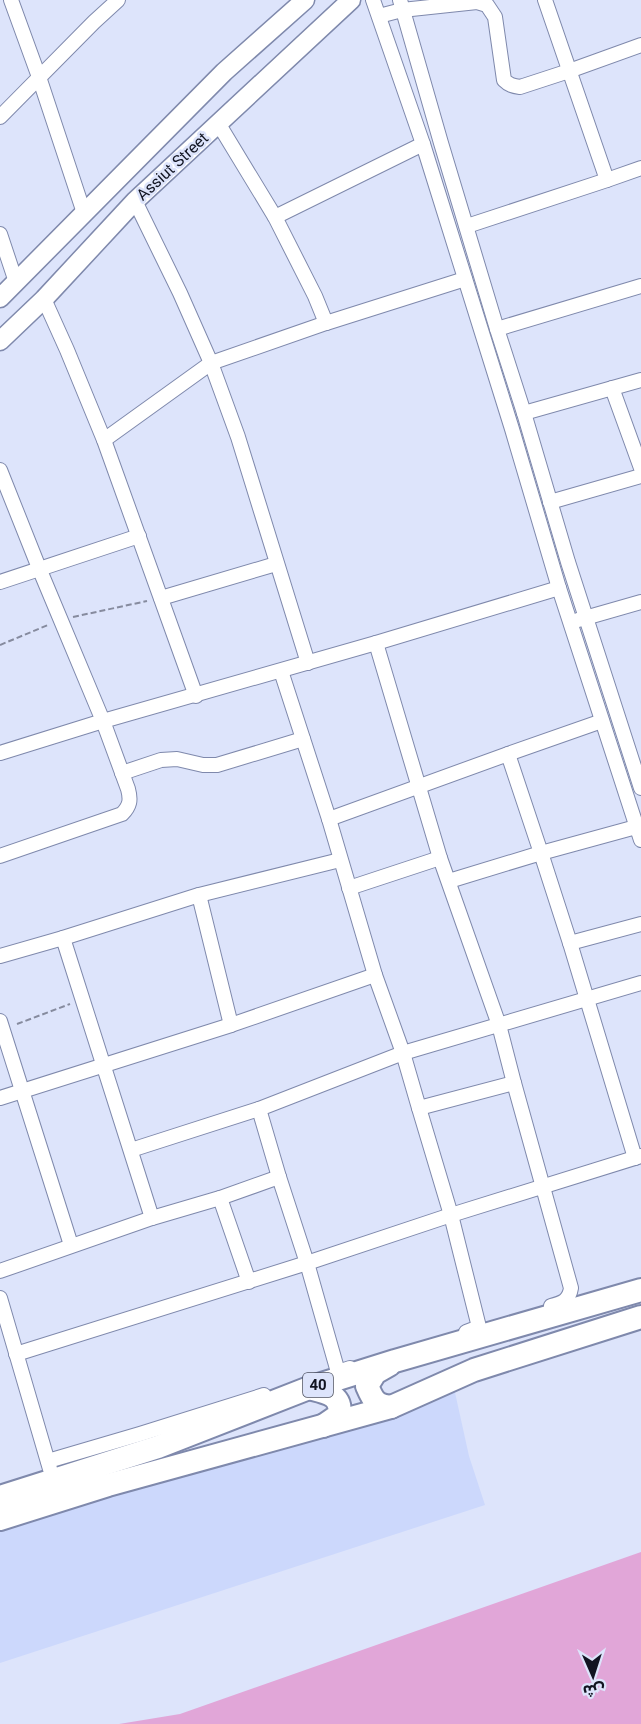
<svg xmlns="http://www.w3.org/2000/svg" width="641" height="1724" font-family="Roboto,'Noto Sans Arabic',sans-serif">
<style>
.built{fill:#ccd8fc}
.water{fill:#e1a6d8}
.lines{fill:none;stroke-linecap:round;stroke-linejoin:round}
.minor-casing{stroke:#7f89ac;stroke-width:16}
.tertiary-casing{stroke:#7f89ac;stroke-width:21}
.trunk-casing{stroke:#7f89ac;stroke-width:26}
.path{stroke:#868b9e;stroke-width:2;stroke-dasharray:6 3;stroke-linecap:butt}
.minor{stroke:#fff;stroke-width:14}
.tertiary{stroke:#fff;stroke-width:18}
.trunk{stroke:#fff;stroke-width:22}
.labels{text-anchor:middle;stroke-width:5;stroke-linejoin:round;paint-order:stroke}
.shield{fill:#dde4fb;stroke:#4e5262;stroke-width:1.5}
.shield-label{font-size:15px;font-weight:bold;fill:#111421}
.street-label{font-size:16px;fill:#111421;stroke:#dde4fb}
</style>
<rect width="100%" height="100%" fill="#dde4fb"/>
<!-- built -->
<path class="built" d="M 454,1388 L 469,1456 L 485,1505 L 0,1663 L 0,1529 Z"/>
<!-- water -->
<path class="water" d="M 641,1552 L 641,1724 L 119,1724 L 180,1714 Z"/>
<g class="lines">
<defs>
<g id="minor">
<path d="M 11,0 L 39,77 L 84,213"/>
<path d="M 373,0 L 423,144 L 512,429 L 559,588 L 641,840"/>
<path d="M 400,0 L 441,143 L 497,329 L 524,413 L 568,562 L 641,788"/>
<path d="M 545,0 L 607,180"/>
<path d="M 379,16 L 402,10 L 477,2 L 487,5 L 495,17 L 504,80 C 509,85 513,86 520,87 L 569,71 L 641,45"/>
<path d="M 0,117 L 94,22 L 118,0"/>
<path d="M 218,123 L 275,217 L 315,296 L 326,323"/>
<path d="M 135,201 L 180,293 L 211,363 L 238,437 L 308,663"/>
<path d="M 275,217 L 423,144"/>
<path d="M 467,226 L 607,180 L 641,168"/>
<path d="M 0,234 L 16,282"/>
<path d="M 44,299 L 67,350 L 104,440 L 196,696"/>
<path d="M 497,329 L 641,286"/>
<path d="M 612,388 L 641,468"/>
<path d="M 524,413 L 641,380"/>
<path d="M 104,440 L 211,363 L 326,323 L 465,279"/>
<path d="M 0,470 L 39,568 L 103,721 L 0,753"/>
<path d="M 550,502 L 641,476"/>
<path d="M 0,582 L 139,536"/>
<path d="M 161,598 L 276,564"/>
<path d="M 578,620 L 641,602"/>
<path d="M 376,643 L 440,858 L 499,1025 L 514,1083"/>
<path d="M 281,671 L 329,819 L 375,975 L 403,1053 L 419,1108 L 451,1215 L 479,1327 L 466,1332"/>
<path d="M 508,754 L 602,721"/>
<path d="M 122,773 L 161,760 L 177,759 L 203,765 L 217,765 L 303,739"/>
<path d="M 329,819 L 508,754 L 541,853 L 636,827"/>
<path d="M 0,856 L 122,814 C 130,806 131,800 128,789 L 103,721 L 376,643 L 559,588"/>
<path d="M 449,881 L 541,853 L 570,943"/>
<path d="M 349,888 L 440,858"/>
<path d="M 199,895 L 231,1025"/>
<path d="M 63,938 L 199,895 L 340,860"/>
<path d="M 0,956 L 63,938 L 152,1218"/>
<path d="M 0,1021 L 71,1245"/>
<path d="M 0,1098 L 231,1025 L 375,975"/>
<path d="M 419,1108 L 514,1083 L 571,1288 C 569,1301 562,1303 551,1306"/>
<path d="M 131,1150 L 259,1109"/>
<path d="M 635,1158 L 570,943 L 641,924"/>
<path d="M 220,1198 L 249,1282"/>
<path d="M 0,1271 L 152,1218 L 220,1198 L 279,1177"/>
<path d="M 0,1298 L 50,1469"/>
<path d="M 16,1354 L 307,1263 L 451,1215 L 641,1156"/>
<path d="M 350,1368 L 338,1372 L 307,1263 L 279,1177 L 259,1109 L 403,1053 L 641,983"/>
<path d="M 48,1461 L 140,1434 L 264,1395"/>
</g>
<g id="tertiary">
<path d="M 0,298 L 224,72 L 305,0"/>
<path d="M 0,341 L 44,299 L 135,201 L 351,0"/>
</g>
<g id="trunk">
<path d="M 389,1365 L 375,1373 L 367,1386 C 373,1400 375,1405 391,1407"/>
<path d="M 309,1388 C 324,1392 343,1394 339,1415 L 323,1426"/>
<path d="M 0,1497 L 158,1447 L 309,1388 L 395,1361 L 641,1290"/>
<path d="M 0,1519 L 108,1485 L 391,1407 L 474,1370 L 641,1317"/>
</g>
</defs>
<!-- minor casing -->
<use href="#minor" class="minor-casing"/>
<!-- tertiary casing -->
<use href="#tertiary" class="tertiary-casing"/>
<!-- trunk casing -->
<use href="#trunk" class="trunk-casing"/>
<!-- path -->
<g class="path">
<path d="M 73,617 L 147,601"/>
<path d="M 0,645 L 48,625"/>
<path d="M 17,1024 L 70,1004"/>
</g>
<!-- minor -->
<use href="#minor" class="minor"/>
<!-- tertiary -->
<use href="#tertiary" class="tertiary"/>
<!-- trunk -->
<use href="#trunk" class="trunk"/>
</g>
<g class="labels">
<!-- shield labels -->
<rect class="shield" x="303" y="1373" width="30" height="24" rx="4.5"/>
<g class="shield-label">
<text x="318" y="1390">40</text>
</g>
<!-- street labels -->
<g class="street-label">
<text transform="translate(172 166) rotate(-43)" y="6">Assiut Street</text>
</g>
</g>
<!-- north arrow -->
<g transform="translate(593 1676) rotate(177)" stroke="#dde4fb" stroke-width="4.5" paint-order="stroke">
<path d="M0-4.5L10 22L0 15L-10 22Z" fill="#111421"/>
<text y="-9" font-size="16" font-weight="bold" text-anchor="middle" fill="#111421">ش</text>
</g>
</svg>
